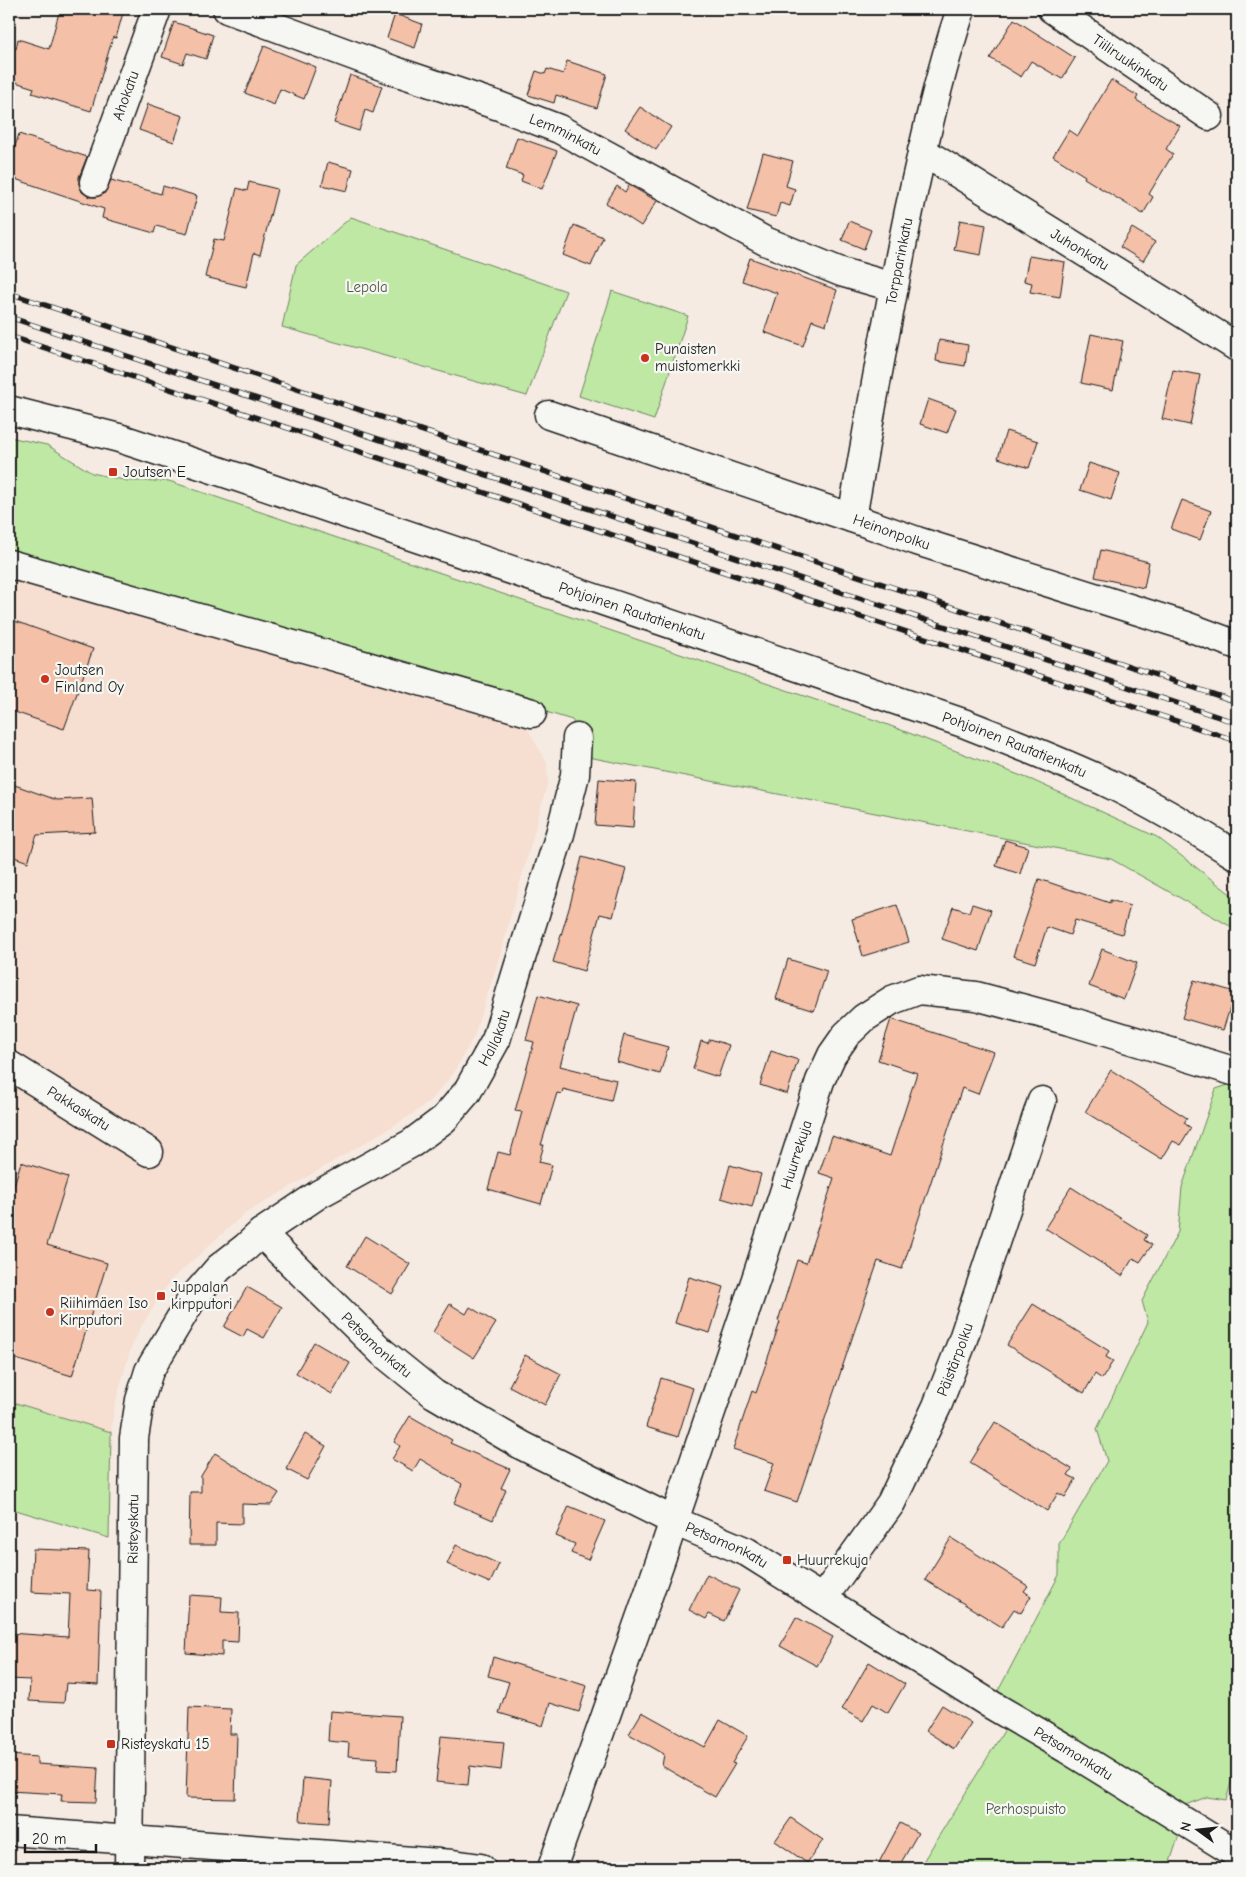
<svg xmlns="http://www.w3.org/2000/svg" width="1246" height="1877" font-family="'Comic Neue',sans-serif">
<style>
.built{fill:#f6ded1}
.green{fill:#bee8a4;stroke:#6d8260}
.building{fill:#f5c0a8;stroke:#1c1c1c}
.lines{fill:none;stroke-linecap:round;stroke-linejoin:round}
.minor-casing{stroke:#1c1c1c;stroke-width:31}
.minor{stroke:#f6f6f2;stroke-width:28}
.rail-casing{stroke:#1c1c1c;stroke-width:5.5}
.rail{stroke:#f6f6f2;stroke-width:4;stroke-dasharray:11;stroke-linecap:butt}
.poi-dot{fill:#c8321e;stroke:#f6f6f2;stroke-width:2}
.labels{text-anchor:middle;stroke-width:4.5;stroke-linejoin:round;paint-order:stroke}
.street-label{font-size:15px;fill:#1c1c1c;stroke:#f6f6f2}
.park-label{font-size:15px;fill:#4d5945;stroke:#f6f6f2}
.poi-label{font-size:15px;fill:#1c1c1c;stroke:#f6f6f2;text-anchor:start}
</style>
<rect width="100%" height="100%" fill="#f6ebe3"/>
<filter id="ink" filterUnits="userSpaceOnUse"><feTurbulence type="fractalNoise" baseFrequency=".02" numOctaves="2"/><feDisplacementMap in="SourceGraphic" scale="10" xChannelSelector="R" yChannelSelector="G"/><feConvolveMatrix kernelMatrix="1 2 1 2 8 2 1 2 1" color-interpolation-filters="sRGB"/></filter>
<g filter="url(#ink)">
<!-- built -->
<path class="built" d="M 9,555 L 525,724 L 547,763 L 548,782 L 500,955 L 474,1036 L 453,1074 L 432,1099 L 410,1116 L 243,1215 L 170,1281 L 141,1327 L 130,1351 L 114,1408 L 111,1432 L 9,1401 Z"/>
<!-- green -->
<g class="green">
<path d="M 351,217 L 566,291 L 527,396 L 282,327 L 296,265 Z"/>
<path d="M 612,291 L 688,316 L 654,420 L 579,396 Z"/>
<path d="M 9,437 L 47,445 L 92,473 L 128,481 L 169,481 L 875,720 L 1032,780 L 1157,837 L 1237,899 L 1237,930 L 1111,859 L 588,757 L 588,743 L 572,720 L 308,639 L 9,551 Z"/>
<path d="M 1237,1082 L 1237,1763 L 1226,1800 L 1207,1797 L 1185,1805 L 996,1695 L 1059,1575 L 1059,1544 L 1107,1461 L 1097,1429 L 1148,1322 L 1142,1301 L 1178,1232 L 1182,1187 L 1216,1089 Z"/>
<path d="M 9,1401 L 111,1432 L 109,1538 L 9,1508 Z"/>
<path d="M 1007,1726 L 1179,1835 L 1168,1868 L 919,1868 Z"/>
</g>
<!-- building -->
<g class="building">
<path d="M 60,9 L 124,9 L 116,38 L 113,37 L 91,111 L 32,93 L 34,88 L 9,80 L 9,47 L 16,49 L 18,39 L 49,49 Z"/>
<path d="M 395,14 L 422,24 L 415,48 L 387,38 Z"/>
<path d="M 1014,19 L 1075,58 L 1062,79 L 1031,61 L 1021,77 L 990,58 Z"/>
<path d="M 174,22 L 213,35 L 206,59 L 187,53 L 183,64 L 162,57 Z"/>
<path d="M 264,46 L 316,67 L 304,99 L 280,89 L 274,105 L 245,93 Z"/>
<path d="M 567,61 L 607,74 L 597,108 L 556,95 L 554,103 L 528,95 L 536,71 L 545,74 L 547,69 L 563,74 Z"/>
<path d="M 350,75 L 382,86 L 373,113 L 365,110 L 359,131 L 334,123 Z"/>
<path d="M 1111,80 L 1138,96 L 1136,100 L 1180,126 L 1166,149 L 1173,154 L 1149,194 L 1153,197 L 1143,214 L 1084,178 L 1085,176 L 1053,156 L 1069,130 L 1078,136 Z"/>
<path d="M 148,104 L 183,116 L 174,142 L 139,130 Z"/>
<path d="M 640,107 L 671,127 L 656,150 L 625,129 Z"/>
<path d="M 19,134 L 87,157 L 79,177 L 79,184 L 82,192 L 89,197 L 96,197 L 104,194 L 111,180 L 161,194 L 163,186 L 197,196 L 187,234 L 156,226 L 154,233 L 102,218 L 104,209 L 9,177 L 9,164 Z"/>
<path d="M 517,137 L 557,151 L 542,189 L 521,181 L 523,175 L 506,169 Z"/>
<path d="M 763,153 L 793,161 L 786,186 L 795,189 L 790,206 L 780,203 L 776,217 L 747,210 Z"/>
<path d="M 328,162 L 353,169 L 347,191 L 322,185 Z"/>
<path d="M 249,182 L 277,189 L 260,255 L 254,253 L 246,287 L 205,277 L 214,239 L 224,241 L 237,188 L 247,191 Z"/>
<path d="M 629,185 L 657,201 L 641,226 L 606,203 L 617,186 L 625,192 Z"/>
<path d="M 960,220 L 986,225 L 981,255 L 954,250 Z"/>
<path d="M 849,221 L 871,230 L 864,249 L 842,240 Z"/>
<path d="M 574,225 L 603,237 L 591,266 L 563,255 Z"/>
<path d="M 1132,228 L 1155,242 L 1143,261 L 1120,247 Z"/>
<path d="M 1029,256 L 1065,262 L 1060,297 L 1030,292 L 1032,283 L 1024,281 Z"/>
<path d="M 750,258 L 837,290 L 826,325 L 812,320 L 803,346 L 764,332 L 777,293 L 742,281 Z"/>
<path d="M 1091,334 L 1123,341 L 1113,390 L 1081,383 Z"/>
<path d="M 939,340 L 968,345 L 965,366 L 936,361 Z"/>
<path d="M 1173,370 L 1200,375 L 1190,425 L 1162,419 Z"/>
<path d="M 928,399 L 956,409 L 947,433 L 920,424 Z"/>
<path d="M 1006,431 L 1038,441 L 1029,468 L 998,458 Z"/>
<path d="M 1089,463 L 1120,473 L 1111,500 L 1080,490 Z"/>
<path d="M 1182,500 L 1211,511 L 1200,540 L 1171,529 Z"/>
<path d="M 1101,550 L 1149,562 L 1144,588 L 1095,577 Z"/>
<path d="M 9,619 L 93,649 L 64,729 L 9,710 Z"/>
<path d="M 599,779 L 636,782 L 633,828 L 595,825 Z"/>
<path d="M 9,783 L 57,800 L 92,798 L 95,832 L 37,835 L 28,862 L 9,855 Z"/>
<path d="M 1005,840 L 1028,847 L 1020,874 L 996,866 Z"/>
<path d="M 582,857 L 626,869 L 613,917 L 600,914 L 584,971 L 553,962 L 570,905 Z"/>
<path d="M 1039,879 L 1110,903 L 1110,900 L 1130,906 L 1122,934 L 1075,920 L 1070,935 L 1047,927 L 1035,963 L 1013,956 Z"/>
<path d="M 972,904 L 991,910 L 978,951 L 942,939 L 953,907 L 969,912 Z"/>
<path d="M 897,905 L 909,942 L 863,956 L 852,919 Z"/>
<path d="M 1102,949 L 1137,963 L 1124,999 L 1089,986 Z"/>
<path d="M 788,959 L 827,971 L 814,1011 L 776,999 Z"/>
<path d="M 1194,980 L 1235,992 L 1223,1030 L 1182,1018 Z"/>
<path d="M 538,995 L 577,1006 L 560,1066 L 616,1080 L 611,1101 L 563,1089 L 562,1094 L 557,1093 L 541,1145 L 544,1145 L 539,1162 L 552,1165 L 541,1204 L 488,1189 L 498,1152 L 510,1155 L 522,1112 L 515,1111 L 534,1042 L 526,1040 Z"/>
<path d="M 891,1019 L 994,1052 L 978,1094 L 962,1088 L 902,1269 L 878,1261 L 797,1502 L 764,1491 L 774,1463 L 733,1449 L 752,1391 L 756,1393 L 780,1322 L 778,1321 L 797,1260 L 806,1263 L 834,1178 L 819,1173 L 832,1136 L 890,1156 L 917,1073 L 878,1060 Z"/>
<path d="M 624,1035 L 668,1047 L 660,1074 L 617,1062 Z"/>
<path d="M 710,1039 L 729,1045 L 718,1077 L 693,1069 L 701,1041 L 708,1043 Z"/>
<path d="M 771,1051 L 798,1060 L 787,1094 L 760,1085 Z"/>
<path d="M 1111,1070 L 1187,1118 L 1184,1123 L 1191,1128 L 1181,1145 L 1173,1141 L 1162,1159 L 1085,1112 Z"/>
<path d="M 21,1162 L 68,1177 L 47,1245 L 107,1263 L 72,1376 L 9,1357 L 9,1202 Z"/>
<path d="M 730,1165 L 761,1174 L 752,1207 L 721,1198 Z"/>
<path d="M 1071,1187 L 1147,1235 L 1144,1240 L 1152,1245 L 1140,1262 L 1133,1258 L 1122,1276 L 1045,1228 Z"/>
<path d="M 365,1236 L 410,1264 L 392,1294 L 347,1266 Z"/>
<path d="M 689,1277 L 724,1287 L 710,1333 L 675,1323 Z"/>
<path d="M 247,1287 L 282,1307 L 264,1338 L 247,1329 L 243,1337 L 224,1327 Z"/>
<path d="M 450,1304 L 466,1314 L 470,1307 L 496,1323 L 474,1358 L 433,1332 Z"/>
<path d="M 1033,1304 L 1109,1351 L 1106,1357 L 1113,1361 L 1102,1379 L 1095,1374 L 1084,1393 L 1007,1345 Z"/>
<path d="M 314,1342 L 350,1363 L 332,1394 L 296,1373 Z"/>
<path d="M 525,1355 L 561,1374 L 545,1405 L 509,1386 Z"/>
<path d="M 661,1378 L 693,1388 L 678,1437 L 646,1427 Z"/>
<path d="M 410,1416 L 452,1440 L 450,1443 L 510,1469 L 501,1488 L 506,1490 L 493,1520 L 454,1503 L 462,1484 L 420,1459 L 413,1471 L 392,1459 L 400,1446 L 394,1442 Z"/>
<path d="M 995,1422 L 1072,1469 L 1068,1475 L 1076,1479 L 1065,1497 L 1058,1493 L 1047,1511 L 970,1463 Z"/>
<path d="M 305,1434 L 326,1446 L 307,1480 L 286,1469 Z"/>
<path d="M 215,1453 L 279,1493 L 271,1505 L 242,1504 L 242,1524 L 216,1523 L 216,1545 L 189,1545 L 190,1492 L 201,1492 L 201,1476 Z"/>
<path d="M 569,1506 L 605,1521 L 588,1560 L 571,1553 L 575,1544 L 556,1536 Z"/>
<path d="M 951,1538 L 1028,1586 L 1024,1591 L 1031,1596 L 1021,1613 L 1014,1609 L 1002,1627 L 925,1580 Z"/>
<path d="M 456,1545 L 499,1564 L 490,1583 L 447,1564 Z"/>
<path d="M 33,1549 L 89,1551 L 87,1590 L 101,1591 L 98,1685 L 66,1683 L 64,1703 L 29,1701 L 30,1680 L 9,1679 L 9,1633 L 68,1637 L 70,1594 L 31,1592 Z"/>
<path d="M 707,1574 L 739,1590 L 724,1621 L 709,1614 L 706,1619 L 689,1610 Z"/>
<path d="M 189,1595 L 222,1597 L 221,1612 L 239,1613 L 238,1642 L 222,1641 L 222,1656 L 186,1653 Z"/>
<path d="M 796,1617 L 833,1637 L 817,1666 L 780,1646 Z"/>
<path d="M 493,1657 L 587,1686 L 579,1712 L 550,1703 L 543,1726 L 499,1713 L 509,1682 L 488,1676 Z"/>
<path d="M 869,1662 L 905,1684 L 888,1713 L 873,1704 L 863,1721 L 842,1709 Z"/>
<path d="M 942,1705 L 971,1723 L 954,1749 L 926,1731 Z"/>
<path d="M 189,1707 L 231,1709 L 230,1734 L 237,1734 L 235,1799 L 186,1798 Z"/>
<path d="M 330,1711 L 400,1716 L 397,1771 L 377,1770 L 378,1758 L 348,1756 L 349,1743 L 328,1741 Z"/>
<path d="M 642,1712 L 705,1747 L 720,1720 L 748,1736 L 732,1763 L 735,1764 L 715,1797 L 662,1766 L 664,1754 L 629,1734 Z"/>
<path d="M 441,1736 L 504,1742 L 501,1770 L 470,1766 L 468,1785 L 436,1782 Z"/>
<path d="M 9,1755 L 37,1757 L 37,1764 L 98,1768 L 96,1802 L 61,1801 L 62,1794 L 9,1791 Z"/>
<path d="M 303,1778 L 332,1781 L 329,1823 L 300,1821 Z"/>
<path d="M 791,1818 L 823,1840 L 807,1863 L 775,1841 Z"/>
<path d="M 900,1823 L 918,1833 L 898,1868 L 876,1868 Z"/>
</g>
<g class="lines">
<defs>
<g id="minor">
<path id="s1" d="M 227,9 L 398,72 L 499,106 L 559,129 L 765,241 L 841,272 L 893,287"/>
<path id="s2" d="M 1052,9 L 1209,116"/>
<path id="s3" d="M 922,151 L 1237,347"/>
<path id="s4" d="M 94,182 L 157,9"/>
<path id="s5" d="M 9,410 L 119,438 L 243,479 L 966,724 C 1016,744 1066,763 1114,786 C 1157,807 1197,831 1237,856"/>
<path id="s6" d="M 549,415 L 852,518 L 917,541 L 1186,626 L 1237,645"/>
<path id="s7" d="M 852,518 C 870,415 888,313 909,211 C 924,143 939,75 961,9"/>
<path d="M 9,564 L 532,713"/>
<path id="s8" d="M 9,1065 L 149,1152"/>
<path id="s9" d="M 261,1233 L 382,1352 L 434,1394 L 523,1446 L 674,1521 L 747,1552 L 990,1704 L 1067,1749 L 1237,1854"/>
<path id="s10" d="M 823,1598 L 891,1503 L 937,1406 L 961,1345 L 1042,1101"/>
<path d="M 9,1831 L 453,1864 L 481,1868"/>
<path id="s11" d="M 129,1868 L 134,1438 L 140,1400 L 149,1371 L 192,1299 L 219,1268 L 246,1247 L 261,1233 L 319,1194 L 412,1143 L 444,1119 L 467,1092 L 496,1040 L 518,968 L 560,834 L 575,775 L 577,738"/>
<path id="s12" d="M 552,1868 L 661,1559 L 756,1279 L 820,1081 L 832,1055 L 846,1035 L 864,1018 L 892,1000 L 919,990 L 976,996 L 1073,1022 L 1233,1071"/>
</g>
</defs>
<!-- minor casing -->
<use href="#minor" class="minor-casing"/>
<!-- minor -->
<use href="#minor" class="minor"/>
<defs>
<g id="rail">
<path d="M 9,293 L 1237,702"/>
<path d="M 9,317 L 1237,723"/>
<path d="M 9,336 L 1237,741"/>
</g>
</defs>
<!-- rail casing -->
<use href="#rail" class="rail-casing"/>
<!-- rail -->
<use href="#rail" class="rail"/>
</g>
</g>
<!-- markers -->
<g class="poi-dot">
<circle cx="645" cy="358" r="5"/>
<rect x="108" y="467" width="10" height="10" rx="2.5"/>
<circle cx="45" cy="679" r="5"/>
<rect x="156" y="1291" width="10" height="10" rx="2.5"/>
<circle cx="50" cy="1312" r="5"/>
<rect x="782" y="1555" width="10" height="10" rx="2.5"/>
<rect x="106" y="1739" width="10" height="10" rx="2.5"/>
</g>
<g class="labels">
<!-- street labels -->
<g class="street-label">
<text dy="5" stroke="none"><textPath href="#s2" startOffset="95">Tiiliruukinkatu</textPath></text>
<text dy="5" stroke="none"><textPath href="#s4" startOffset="92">Ahokatu</textPath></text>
<text dy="5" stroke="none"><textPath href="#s1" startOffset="361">Lemminkatu</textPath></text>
<text dy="5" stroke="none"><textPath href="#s3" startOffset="186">Juhonkatu</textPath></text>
<text dy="5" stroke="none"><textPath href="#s7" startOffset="261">Torpparinkatu</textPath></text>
<text dy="5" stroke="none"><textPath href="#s6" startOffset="362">Heinonpolku</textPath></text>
<text dy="5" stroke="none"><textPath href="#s5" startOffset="655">Pohjoinen Rautatienkatu</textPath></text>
<text dy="5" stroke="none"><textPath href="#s5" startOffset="1060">Pohjoinen Rautatienkatu</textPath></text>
<text dy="5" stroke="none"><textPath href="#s11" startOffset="991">Hallakatu</textPath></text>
<text dy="5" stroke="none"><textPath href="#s8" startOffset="82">Pakkaskatu</textPath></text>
<text dy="5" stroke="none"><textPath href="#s12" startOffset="754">Huurrekuja</textPath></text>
<text dy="5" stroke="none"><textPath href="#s9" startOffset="161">Petsamonkatu</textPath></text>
<text dy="5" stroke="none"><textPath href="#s10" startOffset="274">Päistärpolku</textPath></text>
<text dy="5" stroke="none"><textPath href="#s11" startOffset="339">Risteyskatu</textPath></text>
<text dy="5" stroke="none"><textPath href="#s9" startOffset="566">Petsamonkatu</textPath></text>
<text dy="5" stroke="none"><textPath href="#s9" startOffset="971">Petsamonkatu</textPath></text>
</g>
<!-- park labels -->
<g class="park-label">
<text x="367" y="292">Lepola</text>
<text x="1026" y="1814">Perhospuisto</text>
</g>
<!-- poi labels -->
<g class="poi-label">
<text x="655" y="354">Punaisten<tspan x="655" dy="17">muistomerkki</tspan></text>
<text x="123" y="477">Joutsen E</text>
<text x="55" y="675">Joutsen<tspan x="55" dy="17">Finland Oy</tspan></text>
<text x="171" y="1292">Juppalan<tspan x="171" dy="17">kirpputori</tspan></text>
<text x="60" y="1308">Riihimäen Iso<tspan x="60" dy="17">Kirpputori</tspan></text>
<text x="797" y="1565">Huurrekuja</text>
<text x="121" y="1749">Risteyskatu 15</text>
</g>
</g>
<!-- margin -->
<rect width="1246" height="1877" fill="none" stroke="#f6f6f2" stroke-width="30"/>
<rect x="15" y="15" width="1216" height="1847" fill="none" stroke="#1c1c1c" stroke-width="2" filter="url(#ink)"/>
<!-- north arrow -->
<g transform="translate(1198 1830) rotate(285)" stroke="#f6f6f2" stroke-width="4" paint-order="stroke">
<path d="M0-4L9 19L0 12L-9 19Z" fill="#1c1c1c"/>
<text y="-8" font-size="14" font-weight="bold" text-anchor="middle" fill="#1c1c1c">N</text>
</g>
<!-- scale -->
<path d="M25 1844v8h71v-8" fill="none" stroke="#1c1c1c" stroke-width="2.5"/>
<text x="32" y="1844" font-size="15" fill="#1c1c1c" stroke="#f6f6f2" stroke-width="4" paint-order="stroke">20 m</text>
</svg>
